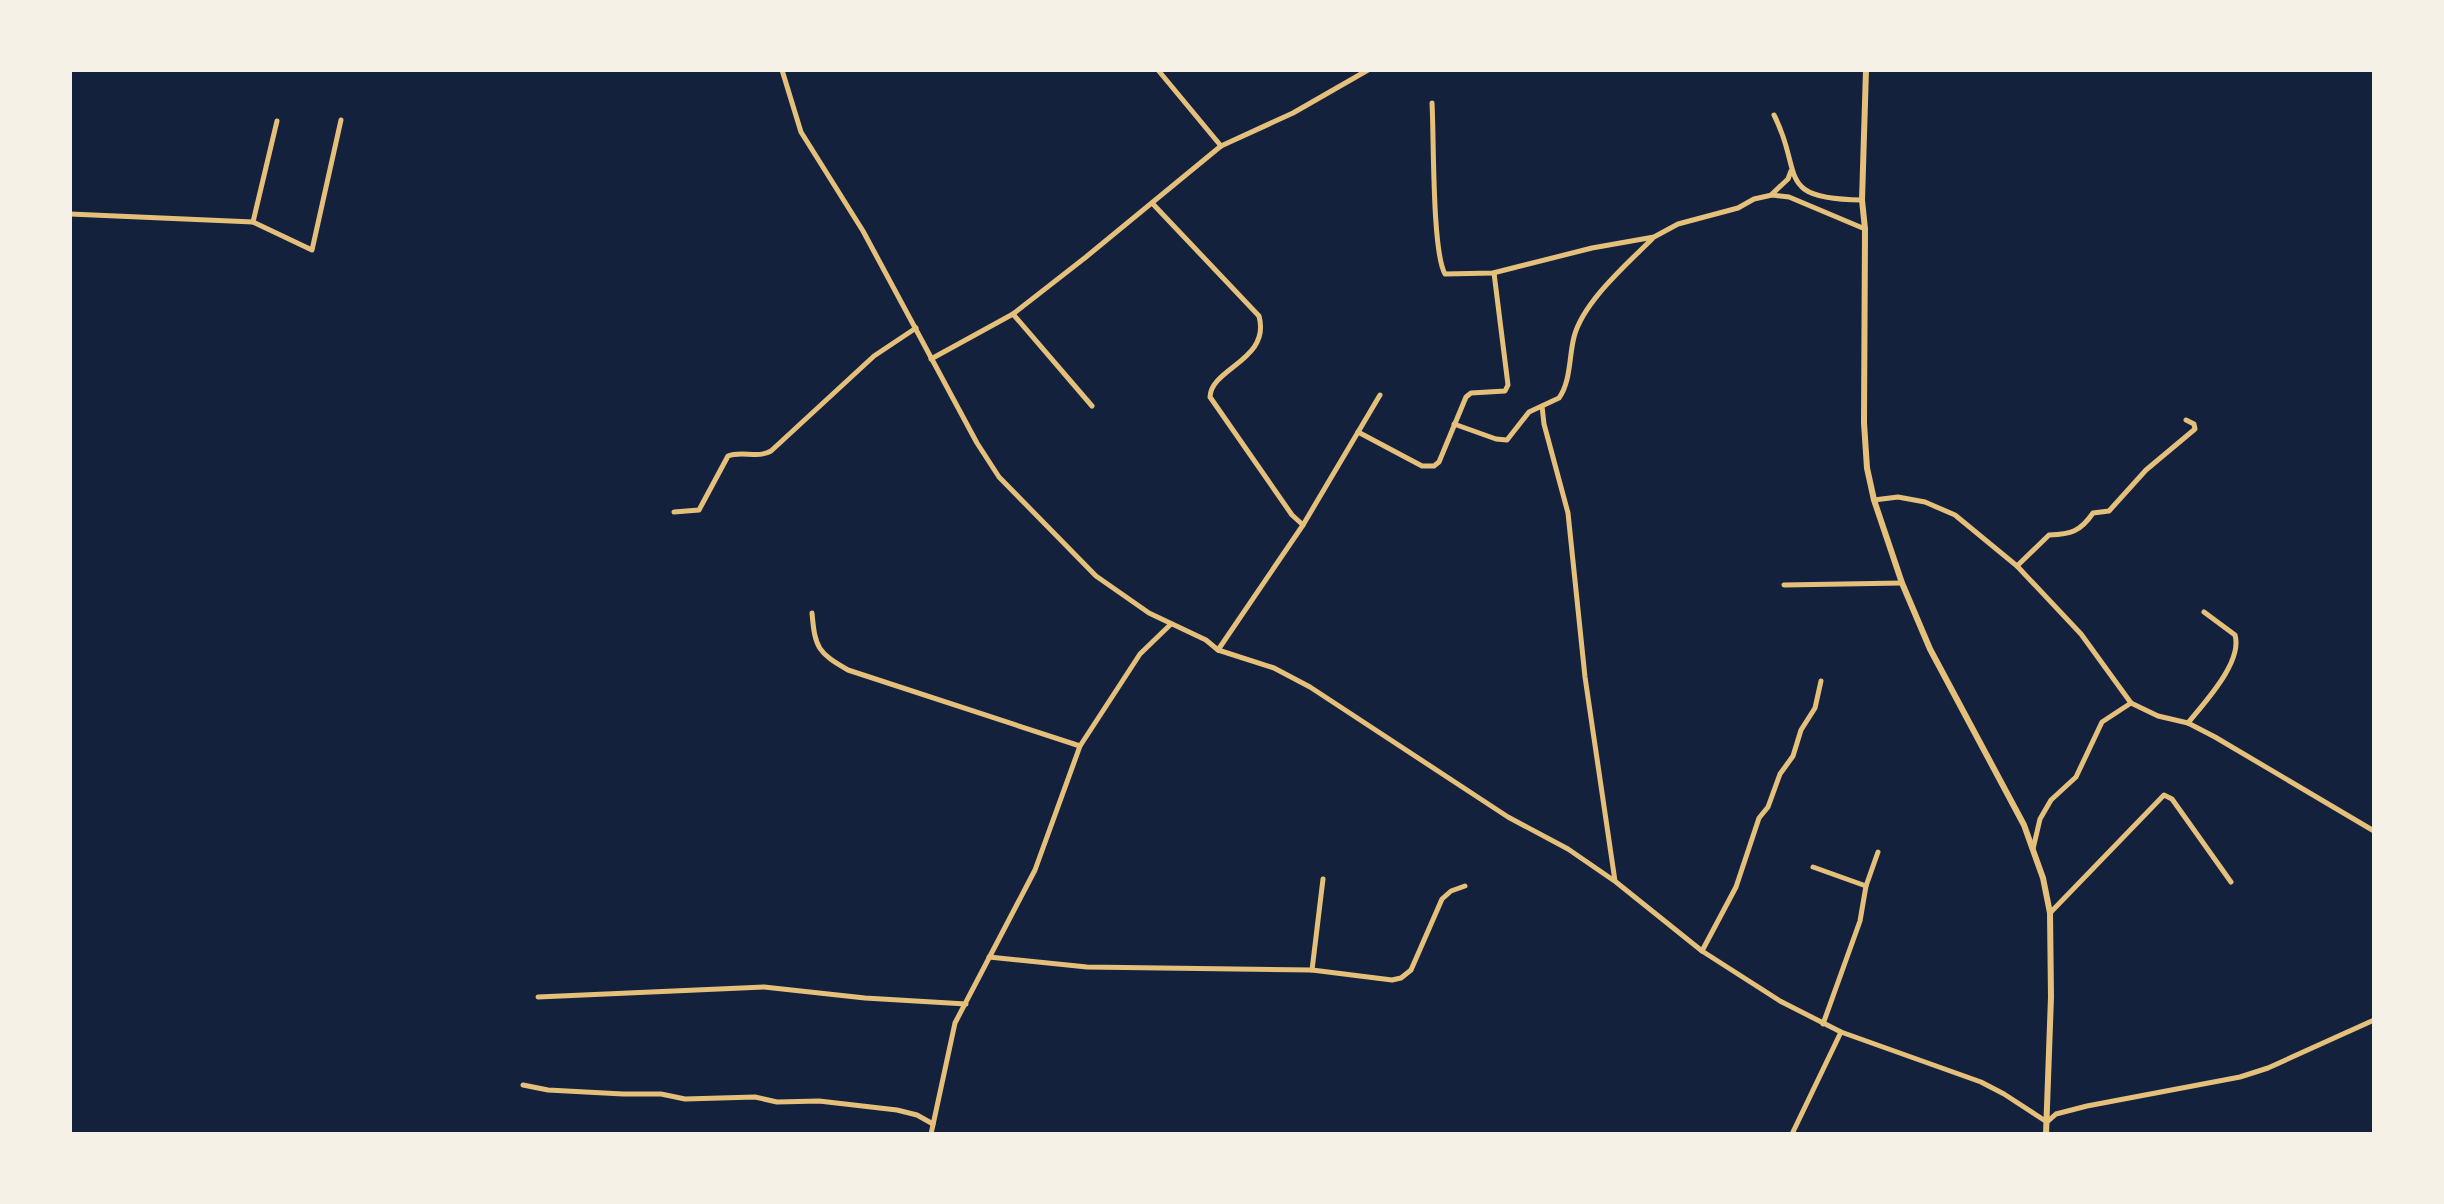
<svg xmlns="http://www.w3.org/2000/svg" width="2444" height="1204" font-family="Ubuntu,sans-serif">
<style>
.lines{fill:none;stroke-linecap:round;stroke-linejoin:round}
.minor{stroke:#e5c07b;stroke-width:5}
.tertiary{stroke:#e5c07b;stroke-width:6}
</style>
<rect width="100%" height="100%" fill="#14213d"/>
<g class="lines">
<!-- minor -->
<g class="minor">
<path d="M 782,70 L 801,132 L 863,231 L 977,443 L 999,477 L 1096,576 L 1149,613 L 1206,640 L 1218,650 L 1274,668 L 1310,687 L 1508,817 L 1568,849 L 1616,882 L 1702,951 L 1780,1001 L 1841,1032 L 1981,1082 L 2004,1094 L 2047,1122 L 2056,1114 L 2087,1106 L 2240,1077 L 2268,1068 L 2374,1020"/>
<path d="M 1158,70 L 1221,146"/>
<path d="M 1432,103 C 1434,137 1432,251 1445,274 L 1493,273 L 1592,248 L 1654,237 L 1678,224 L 1738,208 L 1754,199 L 1772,195 L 1789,197 L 1865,229"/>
<path d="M 1774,115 C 1804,173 1773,199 1862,200"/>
<path d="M 1772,194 L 1788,179 L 1791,171"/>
<path d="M 1152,203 L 1259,316 C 1271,360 1211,368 1210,397 L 1292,515 L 1303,525 L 1218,650"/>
<path d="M 70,214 L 253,222 L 312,250 L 341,120"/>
<path d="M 253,222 L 277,121"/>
<path d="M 1013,314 L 1092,406"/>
<path d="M 931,359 L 1013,314 L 1086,257 L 1221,146 L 1293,113 L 1368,70"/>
<path d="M 1542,406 L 1544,424 L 1568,513 L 1585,677 L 1615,881"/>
<path d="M 1454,424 L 1496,439 L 1507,440 L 1529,412 L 1559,398 C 1571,381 1569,356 1574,337 C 1583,302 1627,264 1652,239"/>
<path d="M 1358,432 L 1422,466 L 1434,466 L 1439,462 L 1466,397 L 1471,393 L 1505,391 L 1508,385 L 1494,273"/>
<path d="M 1874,500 L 1898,497 L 1925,502 L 1955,515 L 2017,566 L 2081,634 L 2131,703 L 2158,716 L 2188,723 L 2215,737 L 2374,831"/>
<path d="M 674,512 L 699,510 L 728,456 C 742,450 757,459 771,451 L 874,356 L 916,328"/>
<path d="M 1303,525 L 1380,395"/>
<path d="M 2017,566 L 2049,535 C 2071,534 2080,532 2093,513 L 2109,511 L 2146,470 L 2195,429 L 2194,424 L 2186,420"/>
<path d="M 1784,585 L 1902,583"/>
<path d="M 812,613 C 815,648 818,653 848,670 L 1080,746"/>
<path d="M 2188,723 C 2204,703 2243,662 2235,635 L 2204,612"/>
<path d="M 2033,849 L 2040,819 L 2051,800 L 2076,777 L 2102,722 L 2131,703"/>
<path d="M 1813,867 L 1866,886"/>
<path d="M 2050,913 L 2164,795 L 2172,799 L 2231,882"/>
<path d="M 1702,951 L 1736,887 L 1759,818 L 1768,807 L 1780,774 L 1793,756 L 1801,730 L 1815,708 L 1821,681"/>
<path d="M 989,957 L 1087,967 L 1312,970 L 1392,980 L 1401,978 L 1411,970 L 1442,899 L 1451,891 L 1465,886"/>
<path d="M 1312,970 L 1323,879"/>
<path d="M 538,997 L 764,987 L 865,998 L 966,1004"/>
<path d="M 1823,1024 L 1860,921 L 1866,886 L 1878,852"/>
<path d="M 523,1085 L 548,1090 L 623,1094 L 661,1094 L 685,1099 L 755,1097 L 777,1102 L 819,1101 L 897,1110 L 917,1115 L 933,1124"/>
<path d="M 931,1134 L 955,1023 L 1035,870 L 1080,746 L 1140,654 L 1171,624"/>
<path d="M 1792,1134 L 1841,1032"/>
</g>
<!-- tertiary -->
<path class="tertiary" d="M 1866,70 L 1862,200 L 1865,229 L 1864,423 L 1867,468 L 1874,500 L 1902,583 L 1930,649 L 2024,825 L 2043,878 L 2050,913 L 2051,997 L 2046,1134"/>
</g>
<!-- border -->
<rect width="2444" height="1204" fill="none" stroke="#f6f1e7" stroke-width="144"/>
</svg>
